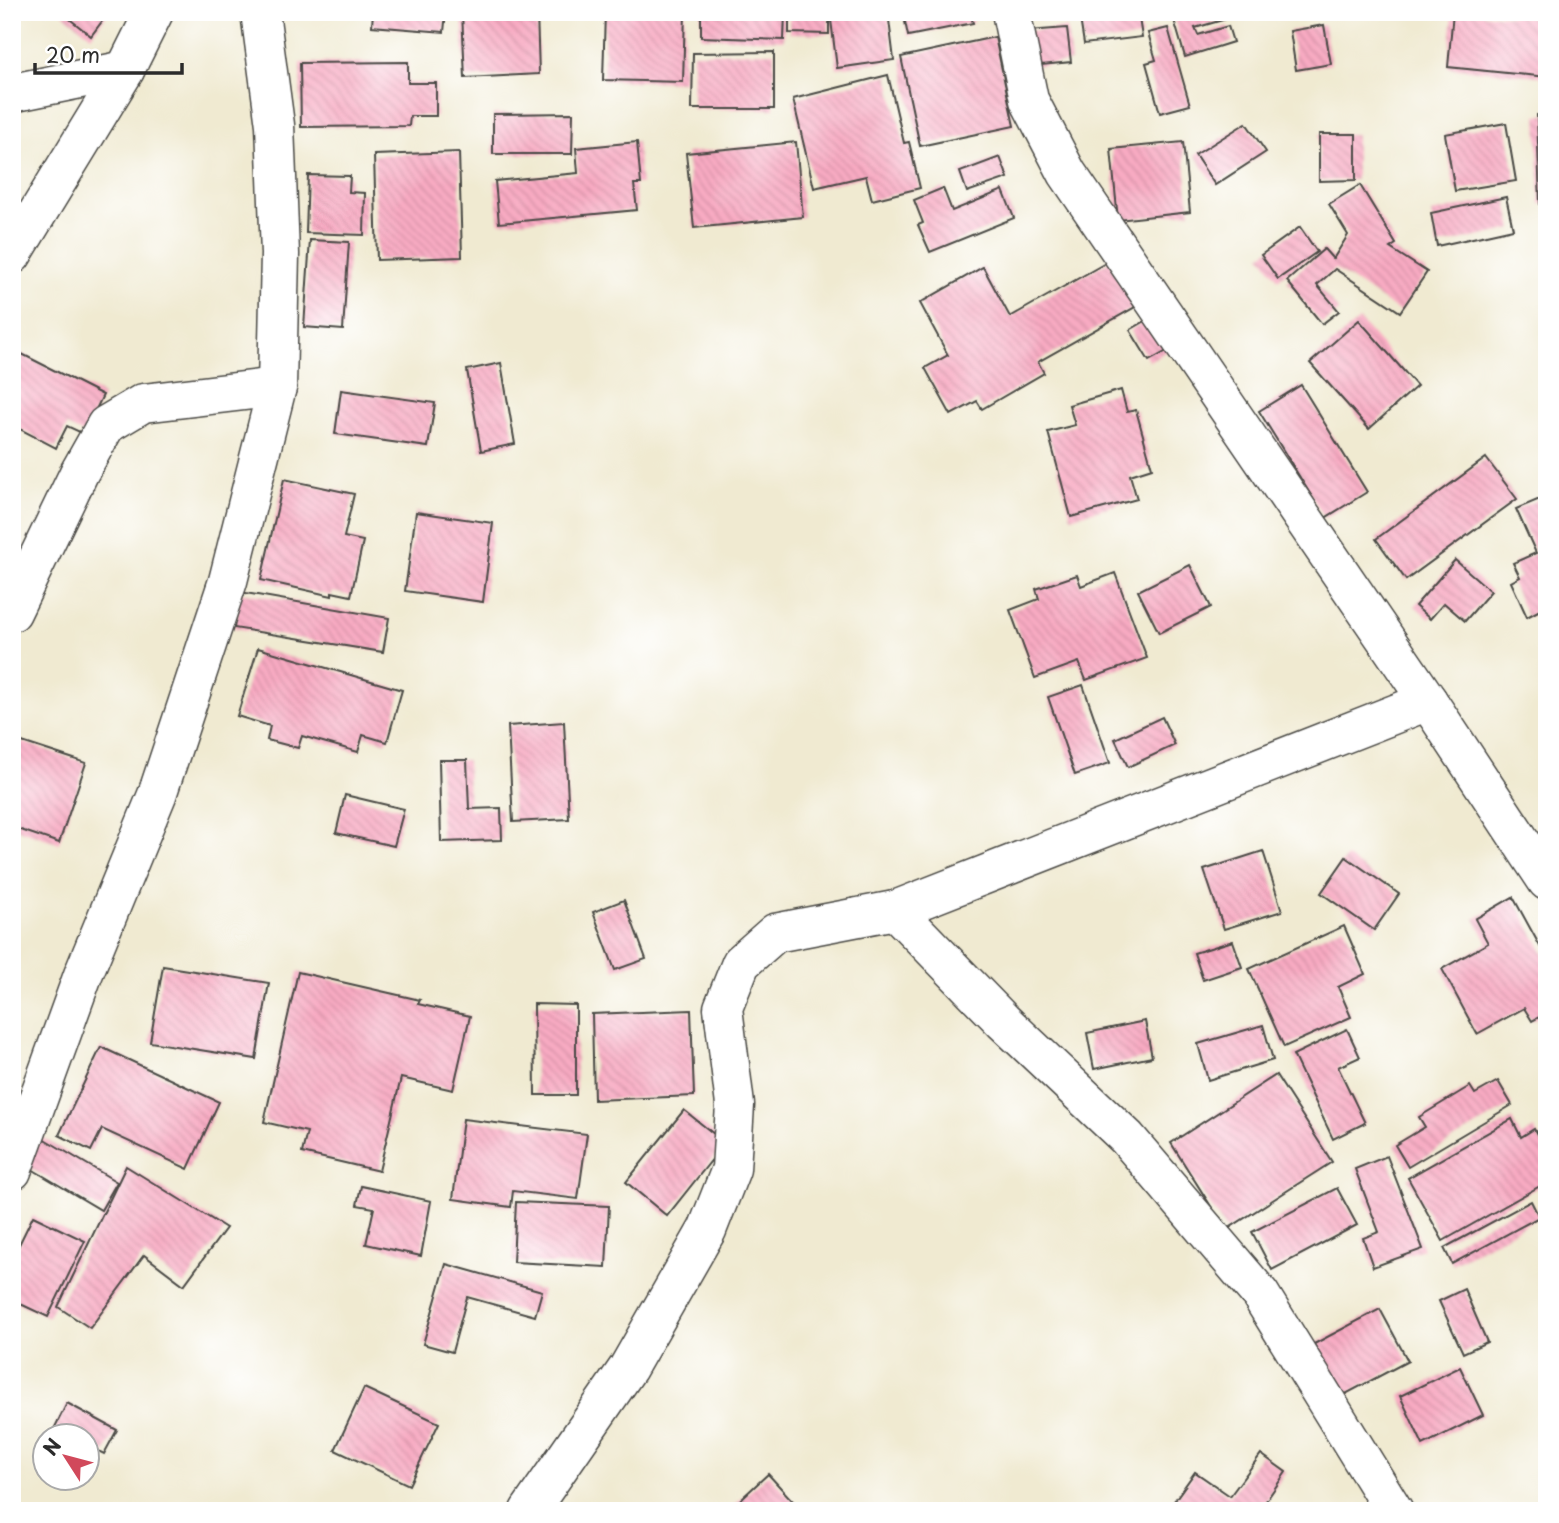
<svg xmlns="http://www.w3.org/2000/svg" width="1559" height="1523" font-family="'Playpen Sans',sans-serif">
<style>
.building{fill:url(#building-back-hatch)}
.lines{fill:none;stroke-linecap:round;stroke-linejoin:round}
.street-casing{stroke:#494844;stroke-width:41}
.street{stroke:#fff;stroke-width:38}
</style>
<defs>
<pattern id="building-back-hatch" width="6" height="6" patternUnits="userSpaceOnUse" patternTransform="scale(1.75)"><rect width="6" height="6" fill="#f8aac2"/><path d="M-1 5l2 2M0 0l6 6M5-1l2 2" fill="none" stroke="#d592a7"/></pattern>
</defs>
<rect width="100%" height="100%" fill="#fff"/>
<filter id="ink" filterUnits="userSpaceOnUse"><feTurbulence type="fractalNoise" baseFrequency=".0143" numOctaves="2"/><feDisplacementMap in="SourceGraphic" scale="14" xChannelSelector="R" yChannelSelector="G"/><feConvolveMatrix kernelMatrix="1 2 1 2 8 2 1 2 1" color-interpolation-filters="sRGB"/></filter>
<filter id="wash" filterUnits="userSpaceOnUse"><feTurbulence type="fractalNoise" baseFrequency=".00686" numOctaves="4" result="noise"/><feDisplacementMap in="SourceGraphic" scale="28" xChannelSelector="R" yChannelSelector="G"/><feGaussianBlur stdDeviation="1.57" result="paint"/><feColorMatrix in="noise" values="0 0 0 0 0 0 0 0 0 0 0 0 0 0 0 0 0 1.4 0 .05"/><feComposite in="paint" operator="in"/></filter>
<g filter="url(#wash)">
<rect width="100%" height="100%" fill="#f0ead1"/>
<g id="blocks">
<!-- building -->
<g class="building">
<path d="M 61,12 L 109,12 L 91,36 Z"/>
<path d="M 373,12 L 446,12 L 444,32 L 372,26 Z"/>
<path d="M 462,12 L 537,12 L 539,74 L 465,78 Z"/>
<path d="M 605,12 L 685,12 L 683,82 L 603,80 Z"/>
<path d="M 701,12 L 785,12 L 784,40 L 701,37 Z"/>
<path d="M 789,12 L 829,12 L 829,34 L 789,33 Z"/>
<path d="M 830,12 L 888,12 L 894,60 L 837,68 Z"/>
<path d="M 903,12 L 970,12 L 973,23 L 908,36 Z"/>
<path d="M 1079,12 L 1138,12 L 1142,37 L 1084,44 Z"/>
<path d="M 1175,12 L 1224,12 L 1226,19 L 1195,28 L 1198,35 L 1228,26 L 1233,42 L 1185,57 L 1172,13 Z"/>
<path d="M 1453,12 L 1547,18 L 1547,77 L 1448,67 Z"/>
<path d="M 1324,25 L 1331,64 L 1296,70 L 1290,31 Z"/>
<path d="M 1067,28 L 1071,62 L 1031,66 L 1028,31 Z"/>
<path d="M 1168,28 L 1190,105 L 1160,113 L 1146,63 L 1156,60 L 1148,33 Z"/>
<path d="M 995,37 L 1014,126 L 920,146 L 901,57 Z"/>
<path d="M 774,52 L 774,109 L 692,109 L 693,53 Z"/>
<path d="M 408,62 L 408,83 L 436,83 L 436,116 L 410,116 L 409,126 L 301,127 L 300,63 Z"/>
<path d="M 888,75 L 904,143 L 909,142 L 920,188 L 872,200 L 866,176 L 814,188 L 793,99 Z"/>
<path d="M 573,113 L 572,154 L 493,154 L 493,114 Z"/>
<path d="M 1547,114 L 1547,203 L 1540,204 L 1537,115 Z"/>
<path d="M 1246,123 L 1266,152 L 1215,185 L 1195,155 Z"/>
<path d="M 1506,123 L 1516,181 L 1455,191 L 1445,134 Z"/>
<path d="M 1319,134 L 1356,134 L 1356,180 L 1319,181 Z"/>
<path d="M 637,142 L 641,184 L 634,184 L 637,210 L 499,223 L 495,181 L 578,173 L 576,148 Z"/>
<path d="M 796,142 L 803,217 L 694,228 L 686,153 Z"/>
<path d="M 1183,142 L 1190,212 L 1118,220 L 1111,149 Z"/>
<path d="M 459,152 L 462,257 L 377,260 L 374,155 Z"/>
<path d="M 1000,157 L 1008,178 L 967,192 L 960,172 Z"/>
<path d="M 308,175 L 350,176 L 349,192 L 365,193 L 364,235 L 306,233 Z"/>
<path d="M 1360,185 L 1396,244 L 1390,248 L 1427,272 L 1400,312 L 1335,269 L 1317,285 L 1339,311 L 1322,324 L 1287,281 L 1324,249 L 1333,259 L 1348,235 L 1329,204 Z"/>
<path d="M 943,188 L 952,211 L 1003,190 L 1014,218 L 930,252 L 918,225 L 923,223 L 914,200 Z"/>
<path d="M 1506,197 L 1513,229 L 1437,246 L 1431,213 Z"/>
<path d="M 1300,227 L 1317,252 L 1278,279 L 1261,255 Z"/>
<path d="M 310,240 L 349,242 L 343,330 L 304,327 Z"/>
<path d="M 1109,261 L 1135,307 L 1038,362 L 1044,373 L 982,409 L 977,401 L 951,415 L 925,368 L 948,355 L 920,303 L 983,267 L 1010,317 Z"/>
<path d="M 1154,316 L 1172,348 L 1149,361 L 1130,330 Z"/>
<path d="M 1359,320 L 1417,386 L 1369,429 L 1310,363 Z"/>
<path d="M 12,349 L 103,395 L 84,434 L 67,426 L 56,448 L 12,425 Z"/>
<path d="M 501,363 L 515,444 L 481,451 L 467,370 Z"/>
<path d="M 1301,385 L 1367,492 L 1325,518 L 1259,411 Z"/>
<path d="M 341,390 L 435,403 L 428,447 L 335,434 Z"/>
<path d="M 1121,390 L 1127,412 L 1136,410 L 1152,468 L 1130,475 L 1137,499 L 1071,517 L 1048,432 L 1075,425 L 1069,405 Z"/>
<path d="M 1486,458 L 1517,499 L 1406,580 L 1376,539 Z"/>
<path d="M 284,479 L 354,494 L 344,537 L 363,541 L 351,596 L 332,592 L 332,596 L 261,580 Z"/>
<path d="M 1547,496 L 1547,618 L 1544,620 L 1540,610 L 1527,617 L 1511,582 L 1520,577 L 1513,563 L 1536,553 L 1516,509 Z"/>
<path d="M 416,512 L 493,523 L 483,602 L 405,591 Z"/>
<path d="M 1455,560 L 1491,591 L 1465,621 L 1444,603 L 1430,619 L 1415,606 Z"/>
<path d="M 1190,565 L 1211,607 L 1159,633 L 1138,591 Z"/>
<path d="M 1115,573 L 1147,658 L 1086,680 L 1079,662 L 1035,678 L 1010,610 L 1039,599 L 1036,589 L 1077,575 L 1081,586 Z"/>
<path d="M 240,592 L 389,618 L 383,652 L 234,628 Z"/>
<path d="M 258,648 L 402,690 L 387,742 L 363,735 L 358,752 L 302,736 L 298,748 L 267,740 L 270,726 L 237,716 Z"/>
<path d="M 1083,685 L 1110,763 L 1075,775 L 1048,697 Z"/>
<path d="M 1162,717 L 1175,745 L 1128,767 L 1115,739 Z"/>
<path d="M 564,722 L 569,819 L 513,822 L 508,726 Z"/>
<path d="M 19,741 L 86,763 L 59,843 L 12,827 L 12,762 Z"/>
<path d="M 439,760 L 467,760 L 469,809 L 501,808 L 502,840 L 441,842 Z"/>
<path d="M 345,795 L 404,809 L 394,846 L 336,833 Z"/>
<path d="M 1263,851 L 1282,911 L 1224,929 L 1204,870 Z"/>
<path d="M 1346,857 L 1399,894 L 1374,930 L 1321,893 Z"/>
<path d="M 1513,897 L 1547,959 L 1547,1013 L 1532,1021 L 1524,1008 L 1477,1034 L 1442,969 L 1488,943 L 1475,919 Z"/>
<path d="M 624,900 L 646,959 L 615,970 L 593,912 Z"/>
<path d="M 1344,926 L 1365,974 L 1338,987 L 1351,1017 L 1284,1047 L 1249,969 Z"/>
<path d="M 1233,941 L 1242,967 L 1203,980 L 1194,953 Z"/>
<path d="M 163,966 L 269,983 L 256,1059 L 150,1042 Z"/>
<path d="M 298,972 L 420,1000 L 418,1004 L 470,1016 L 453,1090 L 401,1078 L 379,1171 L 302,1153 L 307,1132 L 264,1122 Z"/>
<path d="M 534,1004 L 576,1005 L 576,1095 L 535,1095 Z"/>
<path d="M 691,1010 L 694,1096 L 594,1100 L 592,1014 Z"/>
<path d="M 1145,1021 L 1152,1057 L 1094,1069 L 1087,1033 Z"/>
<path d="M 1263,1025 L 1273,1060 L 1208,1080 L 1198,1044 Z"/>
<path d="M 1347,1029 L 1360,1057 L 1338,1067 L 1365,1123 L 1333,1139 L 1293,1055 Z"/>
<path d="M 101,1047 L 219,1102 L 188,1169 L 102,1129 L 91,1151 L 59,1135 Z"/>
<path d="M 1276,1075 L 1332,1162 L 1226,1230 L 1171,1143 Z"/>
<path d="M 1498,1081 L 1512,1105 L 1408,1167 L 1395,1145 L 1425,1127 L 1419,1117 L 1470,1086 L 1475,1094 Z"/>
<path d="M 684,1110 L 725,1143 L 667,1216 L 626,1182 Z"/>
<path d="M 463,1119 L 587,1134 L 578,1199 L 513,1191 L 511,1207 L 453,1199 Z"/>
<path d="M 1512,1119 L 1521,1137 L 1534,1129 L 1547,1152 L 1547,1182 L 1443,1241 L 1408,1178 Z"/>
<path d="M 41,1137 L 117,1182 L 101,1210 L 25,1165 Z"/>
<path d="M 1387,1156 L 1423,1249 L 1373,1267 L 1363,1238 L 1379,1232 L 1355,1169 Z"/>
<path d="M 126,1166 L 226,1228 L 184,1285 L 144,1255 L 90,1328 L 58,1307 Z"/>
<path d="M 361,1186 L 431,1201 L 421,1256 L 366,1244 L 374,1208 L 357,1205 Z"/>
<path d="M 1337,1188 L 1357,1225 L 1272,1270 L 1252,1232 Z"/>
<path d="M 1531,1201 L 1539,1217 L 1452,1264 L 1444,1248 Z"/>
<path d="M 516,1202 L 609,1206 L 606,1267 L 513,1262 Z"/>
<path d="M 33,1216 L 85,1241 L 48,1317 L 12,1300 L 12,1259 Z"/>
<path d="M 446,1264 L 542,1291 L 535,1316 L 467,1297 L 452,1352 L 423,1344 Z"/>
<path d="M 1464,1289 L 1487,1342 L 1463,1353 L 1439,1301 Z"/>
<path d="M 1380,1309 L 1408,1361 L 1342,1396 L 1314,1344 Z"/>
<path d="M 1460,1367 L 1483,1415 L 1423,1445 L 1400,1396 Z"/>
<path d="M 364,1388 L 439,1423 L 409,1485 L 335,1450 Z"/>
<path d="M 67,1403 L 117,1430 L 104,1454 L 88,1446 L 88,1436 L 67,1436 L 54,1429 Z"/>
<path d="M 1261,1454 L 1286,1472 L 1259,1511 L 1238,1511 L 1228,1504 L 1223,1511 L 1167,1511 L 1195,1472 L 1230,1496 Z"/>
<path d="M 768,1474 L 802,1511 L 728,1511 Z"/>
</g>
</g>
</g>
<g filter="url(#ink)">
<use href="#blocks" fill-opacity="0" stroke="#494844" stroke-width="2"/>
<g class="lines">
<defs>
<g id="street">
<path d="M 1011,12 L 1029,100 L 1067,173 L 1428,701 L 1547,881"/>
<path d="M 12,93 L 125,70"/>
<path d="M 12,255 L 125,70 L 154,12"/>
<path d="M 12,612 L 79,473 L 106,425 L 143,403 L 277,387"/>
<path d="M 895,910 L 1003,1021 L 1127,1138 L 1260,1294 L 1394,1511"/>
<path d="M 12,1171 L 83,975 L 157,795 L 228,581 L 277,387 L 280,254 L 275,125 L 260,12"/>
<path d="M 529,1511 L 628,1368 L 707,1230 L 731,1169 L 735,1105 L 723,1008 L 741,963 L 775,933 L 895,910 L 1428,701"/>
</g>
</defs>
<!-- street casing -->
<use href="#street" class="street-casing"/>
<!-- street -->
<use href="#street" class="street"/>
</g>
</g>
<!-- margin -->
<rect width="1559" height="1523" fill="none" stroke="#fff" stroke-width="42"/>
<!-- north arrow -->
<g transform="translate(66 1457) rotate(306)"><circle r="33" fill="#ffffff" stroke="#aaaaaa" stroke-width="2"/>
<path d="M0-5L12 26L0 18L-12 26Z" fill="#d1495b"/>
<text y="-10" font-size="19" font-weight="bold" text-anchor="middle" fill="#2b2b2b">N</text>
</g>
<!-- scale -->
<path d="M35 63v10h147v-10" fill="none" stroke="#2b2b2b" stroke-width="3.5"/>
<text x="46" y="63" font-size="21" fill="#2b2b2b" stroke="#ffffff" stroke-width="5" paint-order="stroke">20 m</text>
</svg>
